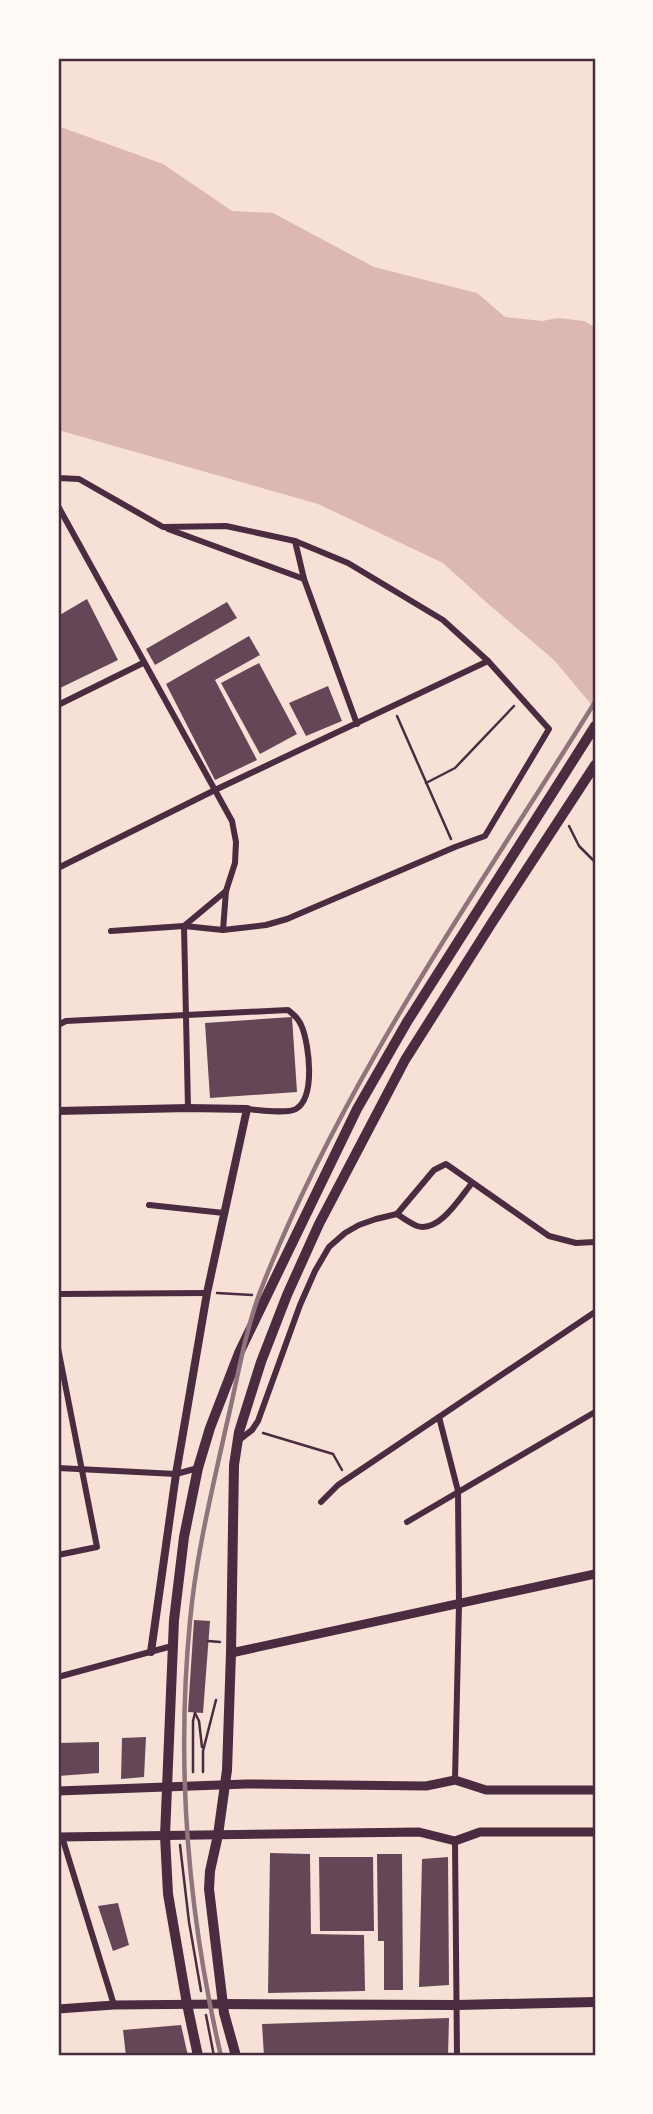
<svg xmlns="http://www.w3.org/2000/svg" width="653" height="2114" font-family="Cabin,sans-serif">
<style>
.water{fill:#dcb8b0}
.building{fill:#644757}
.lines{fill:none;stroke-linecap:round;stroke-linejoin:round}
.path{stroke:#4a2c40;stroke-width:2.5}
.minor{stroke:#4a2c40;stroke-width:6}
.tertiary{stroke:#4a2c40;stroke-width:8}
.secondary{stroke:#4a2c40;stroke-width:9}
.primary{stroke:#4a2c40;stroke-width:10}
.rail{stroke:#8f747c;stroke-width:4.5}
.neatline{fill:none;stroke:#4a2c40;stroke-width:2.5}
</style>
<rect width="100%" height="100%" fill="#f7e1d7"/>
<!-- water -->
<path class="water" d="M 58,126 L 163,164 L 232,211 L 273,213 L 374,267 L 477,293 L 505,317 L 542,321 L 558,318 L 584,321 L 595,327 L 595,709 L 554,660 L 486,602 L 443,563 L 318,504 L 58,430 Z"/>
<!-- building -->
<g class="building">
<path d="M 87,599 L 118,660 L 58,689 L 58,616 Z"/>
<path d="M 227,602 L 237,618 L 155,665 L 146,649 Z"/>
<path d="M 249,636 L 260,655 L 215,680 L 257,760 L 215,780 L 166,684 Z"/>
<path d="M 259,663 L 297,734 L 260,754 L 221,683 Z"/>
<path d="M 328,686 L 342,721 L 306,736 L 289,703 Z"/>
<path d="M 292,1017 L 297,1092 L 210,1098 L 205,1023 Z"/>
<path d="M 194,1620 L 210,1621 L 203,1713 L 188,1712 Z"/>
<path d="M 146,1737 L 144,1777 L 121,1779 L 122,1738 Z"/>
<path d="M 99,1742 L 99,1773 L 58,1776 L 58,1743 Z"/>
<path d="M 270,1853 L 310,1854 L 311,1934 L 364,1935 L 365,1991 L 268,1993 Z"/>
<path d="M 377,1854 L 402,1854 L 403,1990 L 384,1990 L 384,1941 L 378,1941 Z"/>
<path d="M 319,1857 L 373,1857 L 374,1931 L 320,1931 Z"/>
<path d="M 448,1857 L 449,1985 L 419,1987 L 422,1859 Z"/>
<path d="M 118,1903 L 129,1945 L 113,1951 L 98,1906 Z"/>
<path d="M 449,2018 L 448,2056 L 264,2056 L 262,2024 Z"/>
<path d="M 181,2025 L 188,2056 L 126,2056 L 123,2030 Z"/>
</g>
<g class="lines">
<!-- path -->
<g class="path">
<path d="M 397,716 L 451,839"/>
<path d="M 426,783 L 455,768 L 514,706"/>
<path d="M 569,826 L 579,846 L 595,862"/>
<path d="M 217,1293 L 252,1295"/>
<path d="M 263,1433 L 333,1454 L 342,1470"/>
<path d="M 208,1641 L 220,1642"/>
<path d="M 195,1713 L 199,1721 L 202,1747"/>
<path d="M 193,1772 L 193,1721 L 195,1713"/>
<path d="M 203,1772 L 203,1751 L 216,1700"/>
<path d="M 180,1845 L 189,1922 L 201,1991"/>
<path d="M 206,2015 L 214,2056"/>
</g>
<!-- minor -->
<g class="minor">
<path d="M 58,478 L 79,479 L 163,527 L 226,526 L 295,541 L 348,563 L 443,620 L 488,661 L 549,729 L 485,836 L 455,847 L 287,919 L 266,925 L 223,930 L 184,926 L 111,931"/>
<path d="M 58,506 L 232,821 L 236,842 L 235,863 L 226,891 L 223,930"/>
<path d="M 168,529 L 304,579"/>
<path d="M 295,541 L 304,579 L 357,724"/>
<path d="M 58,705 L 143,663"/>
<path d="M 58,868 L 215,790 L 488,661"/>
<path d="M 58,1025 L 66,1021 L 288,1010 C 294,1015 299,1019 302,1027 C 309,1045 316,1097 296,1109 C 287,1114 259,1110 247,1109"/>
<path d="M 188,1108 L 184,926 L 226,891"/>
<path d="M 149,1205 L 224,1213"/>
<path d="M 397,1214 C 403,1218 410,1223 417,1226 C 439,1233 460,1198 472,1183"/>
<path d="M 58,1294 L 207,1293"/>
<path d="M 58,1348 L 97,1547 L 58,1555"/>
<path d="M 439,1417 L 458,1491 L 459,1604 L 455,1780"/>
<path d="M 239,1440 L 252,1430 L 258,1421 L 300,1305 L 315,1271 L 329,1247 L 345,1233 L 359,1225 L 376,1219 L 397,1214 L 434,1170 L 446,1164 L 549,1236 L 576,1243 L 595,1242"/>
<path d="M 58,1468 L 176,1474 L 198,1468"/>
<path d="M 321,1502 L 338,1485 L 595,1312"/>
<path d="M 407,1522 L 595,1412"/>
<path d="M 58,1677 L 172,1646"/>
<path d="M 62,1837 L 114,2005"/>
<path d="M 455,1841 L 457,2056"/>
</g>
<!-- tertiary -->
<path class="tertiary" d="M 58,1111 L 188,1108 L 247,1109 L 207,1293 L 176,1474 L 151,1652"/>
<!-- secondary -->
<g class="secondary">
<path d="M 231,1653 L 595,1574"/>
<path d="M 58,1791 L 246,1784 L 426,1786 L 455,1780 L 486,1790 L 595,1790"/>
<path d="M 58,1837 L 419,1832 L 455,1841 L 480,1832 L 595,1832"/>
<path d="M 58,2009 L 114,2005 L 222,2004"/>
</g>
<!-- primary -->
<g class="primary">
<path d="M 222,2004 L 457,2005 L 595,2002"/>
<path d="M 198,2056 L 187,2004 L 168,1894 L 165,1836 L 174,1620 L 184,1537 L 198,1468 L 210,1428 L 239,1353 L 357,1109 L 407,1022 L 595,726"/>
<path d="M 236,2056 L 224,2013 L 209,1889 L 210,1871 L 218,1835 L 227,1770 L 231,1653 L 234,1465 L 239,1432 L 261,1362 L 287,1295 L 319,1224 L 405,1060 L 493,921 L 595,765"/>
</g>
<!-- rail -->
<path class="rail" d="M 221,2056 C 188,1914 176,1767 190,1621 C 196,1555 212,1491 226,1427 C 237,1382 244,1335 260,1292 C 342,1080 476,894 595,702"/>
</g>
<!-- border -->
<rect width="653" height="2114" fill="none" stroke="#fffaf5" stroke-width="119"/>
<rect x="60" y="60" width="534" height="1994" class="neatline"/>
</svg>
